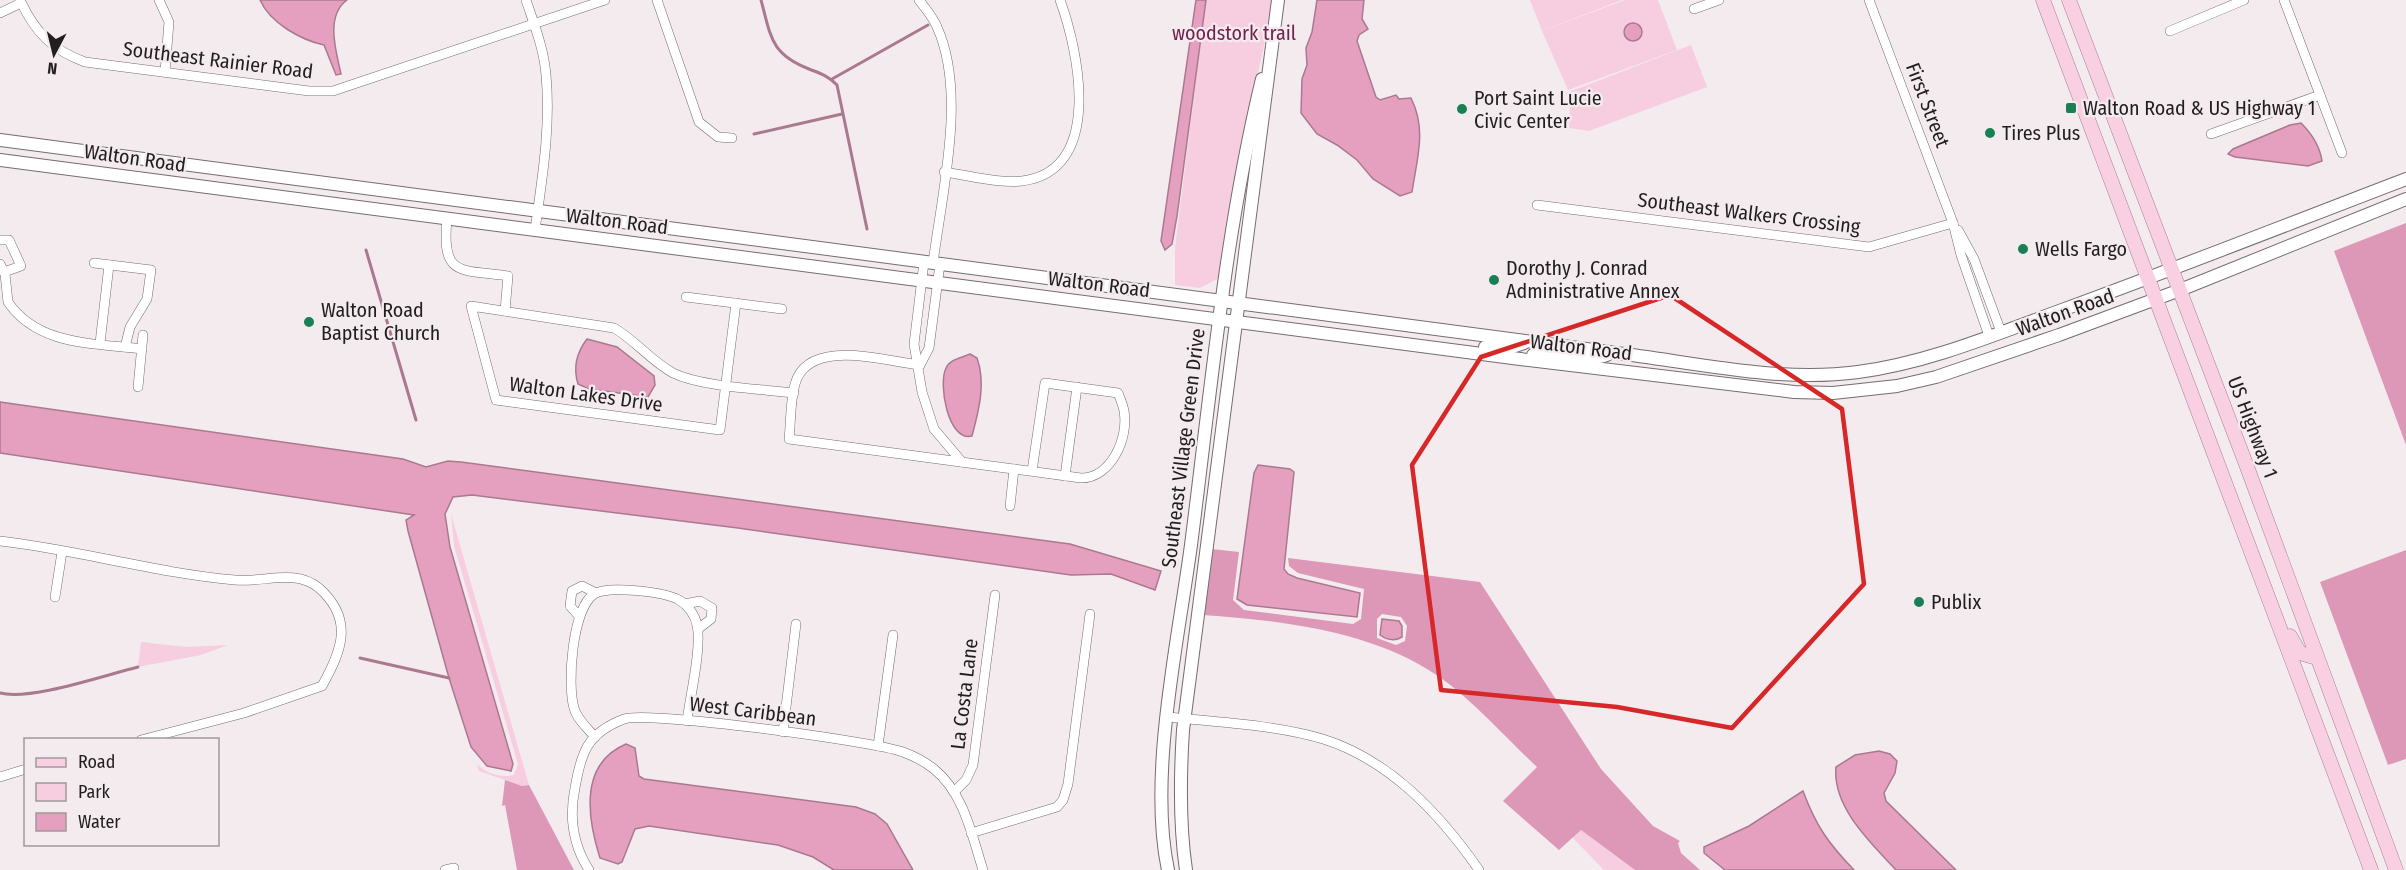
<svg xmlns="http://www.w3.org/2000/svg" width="2406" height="870" font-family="'Fira Sans Condensed',sans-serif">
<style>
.green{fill:#f7cedf}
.forest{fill:#dd98b7;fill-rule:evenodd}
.water{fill:#e5a0bf;stroke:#aa798f;stroke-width:1.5}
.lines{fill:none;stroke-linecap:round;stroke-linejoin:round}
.stream{stroke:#aa798f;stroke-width:3}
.street-casing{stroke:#746c6f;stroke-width:10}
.secondary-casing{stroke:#746c6f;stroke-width:14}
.primary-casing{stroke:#aa7e91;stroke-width:15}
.street{stroke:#fff;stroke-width:9}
.secondary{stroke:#fff;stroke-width:12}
.primary{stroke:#f8d0e2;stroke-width:14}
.marked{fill:none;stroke:#d62828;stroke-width:4.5;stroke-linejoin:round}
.poi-dot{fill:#1a7e56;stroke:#f4ebef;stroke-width:2}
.labels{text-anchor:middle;stroke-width:4.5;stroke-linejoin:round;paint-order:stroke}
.park-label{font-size:20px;fill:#72234d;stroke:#f4ebef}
.street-label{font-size:20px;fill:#211e20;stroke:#f4ebef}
.poi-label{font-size:20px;fill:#211e20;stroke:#f4ebef;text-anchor:start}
</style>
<rect width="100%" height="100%" fill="#f4ebef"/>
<!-- green -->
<g class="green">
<path d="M 1206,0 L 1274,0 L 1247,123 L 1221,277 L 1200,288 L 1175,285 L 1175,247 Z"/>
<path d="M 1530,0 L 1622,0 L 1542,31 Z"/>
<path d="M 1625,0 L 1658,0 L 1677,50 L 1568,90 L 1542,31 Z"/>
<path d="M 1691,45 L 1707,87 L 1589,131 L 1569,128 L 1570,107 L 1566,93 Z"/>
<path d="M 451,512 L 453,521 L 529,785 L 522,786 L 479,771 L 477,764 C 487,774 501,778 514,775 L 518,764 L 454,546 Z"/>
<path d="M 141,642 L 187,647 L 228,645 L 201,655 L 138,667 Z"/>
<path d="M 1581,830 L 1635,870 L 1604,870 L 1572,837 Z"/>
</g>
<!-- forest -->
<g class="forest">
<path d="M 2406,223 L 2406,445 L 2334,251 Z"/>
<path d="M 1212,549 L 1239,552 L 1233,600 L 1244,610 L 1353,624 L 1361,619 L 1364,589 L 1298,573 L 1289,566 L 1288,558 L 1480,582 L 1601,769 L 1653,826 L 1680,841 L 1678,843 L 1681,853 L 1700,870 L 1635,870 L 1581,830 L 1559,850 L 1503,801 L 1537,767 C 1506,738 1470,697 1435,674 C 1371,631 1278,620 1203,615 ZM 1382,614 L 1401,617 L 1407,626 L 1405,641 L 1396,645 L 1377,638 L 1377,619 Z"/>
<path d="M 2406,550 L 2406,759 L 2388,765 L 2320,582 Z"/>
<path d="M 505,780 L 522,786 L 529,785 L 574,870 L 517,870 L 505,805 L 502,806 Z"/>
</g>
<!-- water -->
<g class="water">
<path d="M 260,0 L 347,0 C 325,16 336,51 341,74 L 336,75 L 324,45 C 301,40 270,23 260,0 Z"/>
<path d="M 1196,0 L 1206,0 L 1177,216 L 1172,244 L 1165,250 L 1161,241 Z"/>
<path d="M 1317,0 L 1364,0 L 1362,19 L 1368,29 L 1359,35 L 1357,41 L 1376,97 L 1380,100 L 1396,95 L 1399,99 L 1411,98 C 1427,130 1417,158 1412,192 L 1400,196 L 1373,179 L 1357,160 L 1337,145 L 1317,134 L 1301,113 L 1302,79 L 1307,65 L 1306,48 L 1312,32 Z"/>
<circle cx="1633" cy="32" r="9"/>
<path d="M 2301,123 C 2311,133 2320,147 2322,161 L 2308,166 L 2235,157 L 2228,154 L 2233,149 L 2290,125 Z"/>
<path d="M 587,339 L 617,347 L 654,376 L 655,385 L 648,397 L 589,389 L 578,384 C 573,368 577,352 587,339 Z"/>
<path d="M 970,354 L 977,358 C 986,383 979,410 972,436 C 948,442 938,384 946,368 C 950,359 962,358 970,354 Z"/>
<path d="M 0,402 L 403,459 L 426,467 L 448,461 L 461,462 L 1070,544 L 1161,571 L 1155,590 L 1111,574 L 1071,575 L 738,528 L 472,495 L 453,497 L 445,514 L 450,547 L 513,764 L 511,771 L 487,766 L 471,747 L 449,678 L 408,531 L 406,520 L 414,515 L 0,453 Z"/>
<path d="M 1258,465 L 1290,469 L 1294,472 L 1284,569 L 1288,574 L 1297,578 L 1360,593 L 1357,617 L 1247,605 L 1237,599 L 1254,473 Z"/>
<path d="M 1382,619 L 1399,621 L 1402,626 L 1402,637 C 1394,642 1387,640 1380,635 Z"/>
<path d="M 626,744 L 635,748 L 639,776 L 644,779 L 856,807 L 875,814 L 887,824 L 913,870 L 834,870 L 813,857 L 778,845 L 649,826 L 635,829 L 622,862 L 618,864 L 600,858 C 587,817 579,764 626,744 Z"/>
<path d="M 1879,751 L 1890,754 L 1897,761 L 1895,773 L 1884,793 L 1886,801 L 1956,870 L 1896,870 C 1871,843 1832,807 1836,767 L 1855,755 Z"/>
<path d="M 1803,791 C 1816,826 1828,843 1854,870 L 1725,870 L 1704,853 L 1704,847 L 1749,826 Z"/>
</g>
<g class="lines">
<!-- stream -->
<g class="stream">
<path d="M 761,0 C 771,36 770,54 809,69 C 819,73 829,76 837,85 L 867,229"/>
<path d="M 832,79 L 928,25"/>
<path d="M 754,134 L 842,114"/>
<path d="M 366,250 L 416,420"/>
<path d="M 360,658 L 449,678"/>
<path d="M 0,693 C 30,701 105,675 138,667"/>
</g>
<defs>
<g id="street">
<path d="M 20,0 C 35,32 52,50 85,62 L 309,91 L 333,91 L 605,0"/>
<path d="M 159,0 L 169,22 L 165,72"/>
<path d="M 526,0 C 534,24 544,49 546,75 C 551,127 542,179 535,230"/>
<path d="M 657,0 L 699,122 L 718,137 L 732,138"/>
<path d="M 919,0 C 925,8 933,17 937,27 C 967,93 942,192 933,263"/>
<path d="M 1869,0 L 1953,223 L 1961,255 L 1989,336"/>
<path d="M 2284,0 L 2342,153"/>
<path d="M 1694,9 L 1719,0"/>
<path d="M 0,13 L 21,3"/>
<path d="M 2170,31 L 2244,0"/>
<path d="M 2211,134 L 2320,95"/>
<path d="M 944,172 C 967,175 1001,184 1022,181 C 1104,171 1079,52 1060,0"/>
<path d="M 1537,205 L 1869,247 L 1953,223"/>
<path d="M 447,219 C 441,278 461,269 508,276 L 505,311"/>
<path d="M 1958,230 L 1974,259 L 2001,332"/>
<path d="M 0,240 L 9,240 L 21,266 L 4,272"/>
<path d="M 924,262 L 914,344 L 922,392 L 934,429 L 962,462"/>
<path d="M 94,263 L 151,270 L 147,299 L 130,327 L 125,347"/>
<path d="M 0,264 L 5,274 L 8,302 C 38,346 94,343 142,349"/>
<path d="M 686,297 L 782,309"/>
<path d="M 736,303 L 720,430 L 496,400 L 471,306 L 614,328 C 635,340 651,361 673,373 C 702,387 761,389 794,393"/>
<path d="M 100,343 L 109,265"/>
<path d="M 920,365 C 884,361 808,337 795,384 C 790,401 791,422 789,439 L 1081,478 C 1111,478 1129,438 1124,411 C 1123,405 1120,398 1118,393 L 1045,383 L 1032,471"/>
<path d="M 920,365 L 929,348 L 940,264"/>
<path d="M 138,387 L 143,335"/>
<path d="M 1065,476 L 1077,387"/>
<path d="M 1010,506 L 1014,469"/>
<path d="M 0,541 C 79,550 156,573 235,580 C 263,583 295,568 319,588 C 355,620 341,652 322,686 L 244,713 L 141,740"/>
<path d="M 55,597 L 62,552"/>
<path d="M 685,604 L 700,601 L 712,608 L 711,619 L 698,629"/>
<path d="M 579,616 L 570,606 L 572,591 L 582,586 L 596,593"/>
<path d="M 1168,717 C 1217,722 1276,725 1323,739 C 1390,760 1440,814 1479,870"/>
<path d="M 783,732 L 796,624"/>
<path d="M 595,737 C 587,728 577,719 574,708 C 567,684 572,609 594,594 C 608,585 665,592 679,600 C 688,605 695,615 697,625 C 702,647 690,697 687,721"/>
<path d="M 878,746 L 893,635"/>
<path d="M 0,777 L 26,769"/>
<path d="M 954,792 L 966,780 L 973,765 L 995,595"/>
<path d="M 971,833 L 1057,807 L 1063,800 L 1068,784 L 1090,614"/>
<path d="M 445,870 L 454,868"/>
<path d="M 589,870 C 573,845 569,817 575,788 C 581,753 587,733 624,719 C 647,711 874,741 903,752 C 914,756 925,762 934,769 C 964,793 972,836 983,870"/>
</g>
<g id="secondary">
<path d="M 0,140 L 1632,355 C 1706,365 1784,382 1858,372 C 1928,363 1996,334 2062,310 C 2177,268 2291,223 2406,179"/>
<path d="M 0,160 L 1520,359 L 1794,392 L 1833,393 L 1897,386 L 1936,377 L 2059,335 L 2180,290 L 2406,199"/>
<path d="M 1485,347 L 1509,348 L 1524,343"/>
<path d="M 1533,355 C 1557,348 1583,364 1607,355"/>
<path d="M 1168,870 C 1148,776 1178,642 1191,545 C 1211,390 1225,232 1262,79"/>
<path d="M 1186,870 C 1179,823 1180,777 1183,730 L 1278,0"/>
</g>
<g id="primary">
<path d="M 2043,0 L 2371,870"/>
<path d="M 2069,0 L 2246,464 L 2396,870"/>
<path d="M 2290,636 L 2300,653 L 2317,658"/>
</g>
</defs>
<!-- street casing -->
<use href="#street" class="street-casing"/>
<!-- secondary casing -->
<use href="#secondary" class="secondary-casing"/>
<!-- primary casing -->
<use href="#primary" class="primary-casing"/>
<!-- street -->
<use href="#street" class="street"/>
<!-- secondary -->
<use href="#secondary" class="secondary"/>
<!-- primary -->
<use href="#primary" class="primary"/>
</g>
<!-- marked area -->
<path class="marked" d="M 1670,295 L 1842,409 L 1864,584 L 1732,728 L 1617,707 L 1441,690 L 1412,465 L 1481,357 Z"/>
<!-- markers -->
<g class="poi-dot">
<rect x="2065" y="102" width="12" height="12" rx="3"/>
<circle cx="1462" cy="109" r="6"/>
<circle cx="1990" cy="133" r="6"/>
<circle cx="2023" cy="249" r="6"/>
<circle cx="1494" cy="280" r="6"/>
<circle cx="309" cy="322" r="6"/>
<circle cx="1919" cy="602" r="6"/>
</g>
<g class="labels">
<!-- park labels -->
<g class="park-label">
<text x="1234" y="40">woodstork trail</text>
</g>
<!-- street labels -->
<g class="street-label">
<text transform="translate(218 60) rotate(7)" y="7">Southeast Rainier Road</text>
<text transform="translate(1928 105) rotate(69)" y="7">First Street</text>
<text transform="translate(135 158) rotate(8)" y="7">Walton Road</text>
<text transform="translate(1749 213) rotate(7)" y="7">Southeast Walkers Crossing</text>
<text transform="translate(617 221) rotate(7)" y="7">Walton Road</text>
<text transform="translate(1099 284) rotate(7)" y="7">Walton Road</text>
<text transform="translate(2065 312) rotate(-20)" y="7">Walton Road</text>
<text transform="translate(1581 347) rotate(7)" y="7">Walton Road</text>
<text transform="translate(586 394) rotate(8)" y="7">Walton Lakes Drive</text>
<text transform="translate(2253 427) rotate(69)" y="7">US Highway 1</text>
<text transform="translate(1183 448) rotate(-83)" y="7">Southeast Village Green Drive</text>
<text transform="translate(964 694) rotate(-83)" y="7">La Costa Lane</text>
<text transform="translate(753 711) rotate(7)" y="7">West Caribbean</text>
</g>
<!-- poi labels -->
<g class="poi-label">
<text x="1474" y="105">Port Saint Lucie<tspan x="1474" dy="23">Civic Center</tspan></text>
<text x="2083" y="115">Walton Road &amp; US Highway 1</text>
<text x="2002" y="140">Tires Plus</text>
<text x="2035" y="256">Wells Fargo</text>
<text x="1506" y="275">Dorothy J. Conrad<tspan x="1506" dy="23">Administrative Annex</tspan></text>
<text x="321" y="317">Walton Road<tspan x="321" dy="23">Baptist Church</tspan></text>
<text x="1931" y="609">Publix</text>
</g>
</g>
<!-- legend -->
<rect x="24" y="738" width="195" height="108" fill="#f4ebef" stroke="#a0999c" stroke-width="1.5"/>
<rect x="36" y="758" width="30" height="9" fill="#f8d0e2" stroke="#a0999c" stroke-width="1.5"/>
<text x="78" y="768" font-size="18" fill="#211e20">Road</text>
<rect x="36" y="783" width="30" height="18" fill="#f7cedf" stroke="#a0999c" stroke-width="1.5"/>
<text x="78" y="798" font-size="18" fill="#211e20">Park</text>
<rect x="36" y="813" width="30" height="18" fill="#e5a0bf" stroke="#a0999c" stroke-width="1.5"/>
<text x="78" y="828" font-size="18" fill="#211e20">Water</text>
<!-- north arrow -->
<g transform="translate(54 54) rotate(187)" stroke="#f4ebef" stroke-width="4.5" paint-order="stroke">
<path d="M0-4.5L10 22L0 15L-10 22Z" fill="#211e20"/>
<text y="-9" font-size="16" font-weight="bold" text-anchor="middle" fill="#211e20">N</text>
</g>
</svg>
